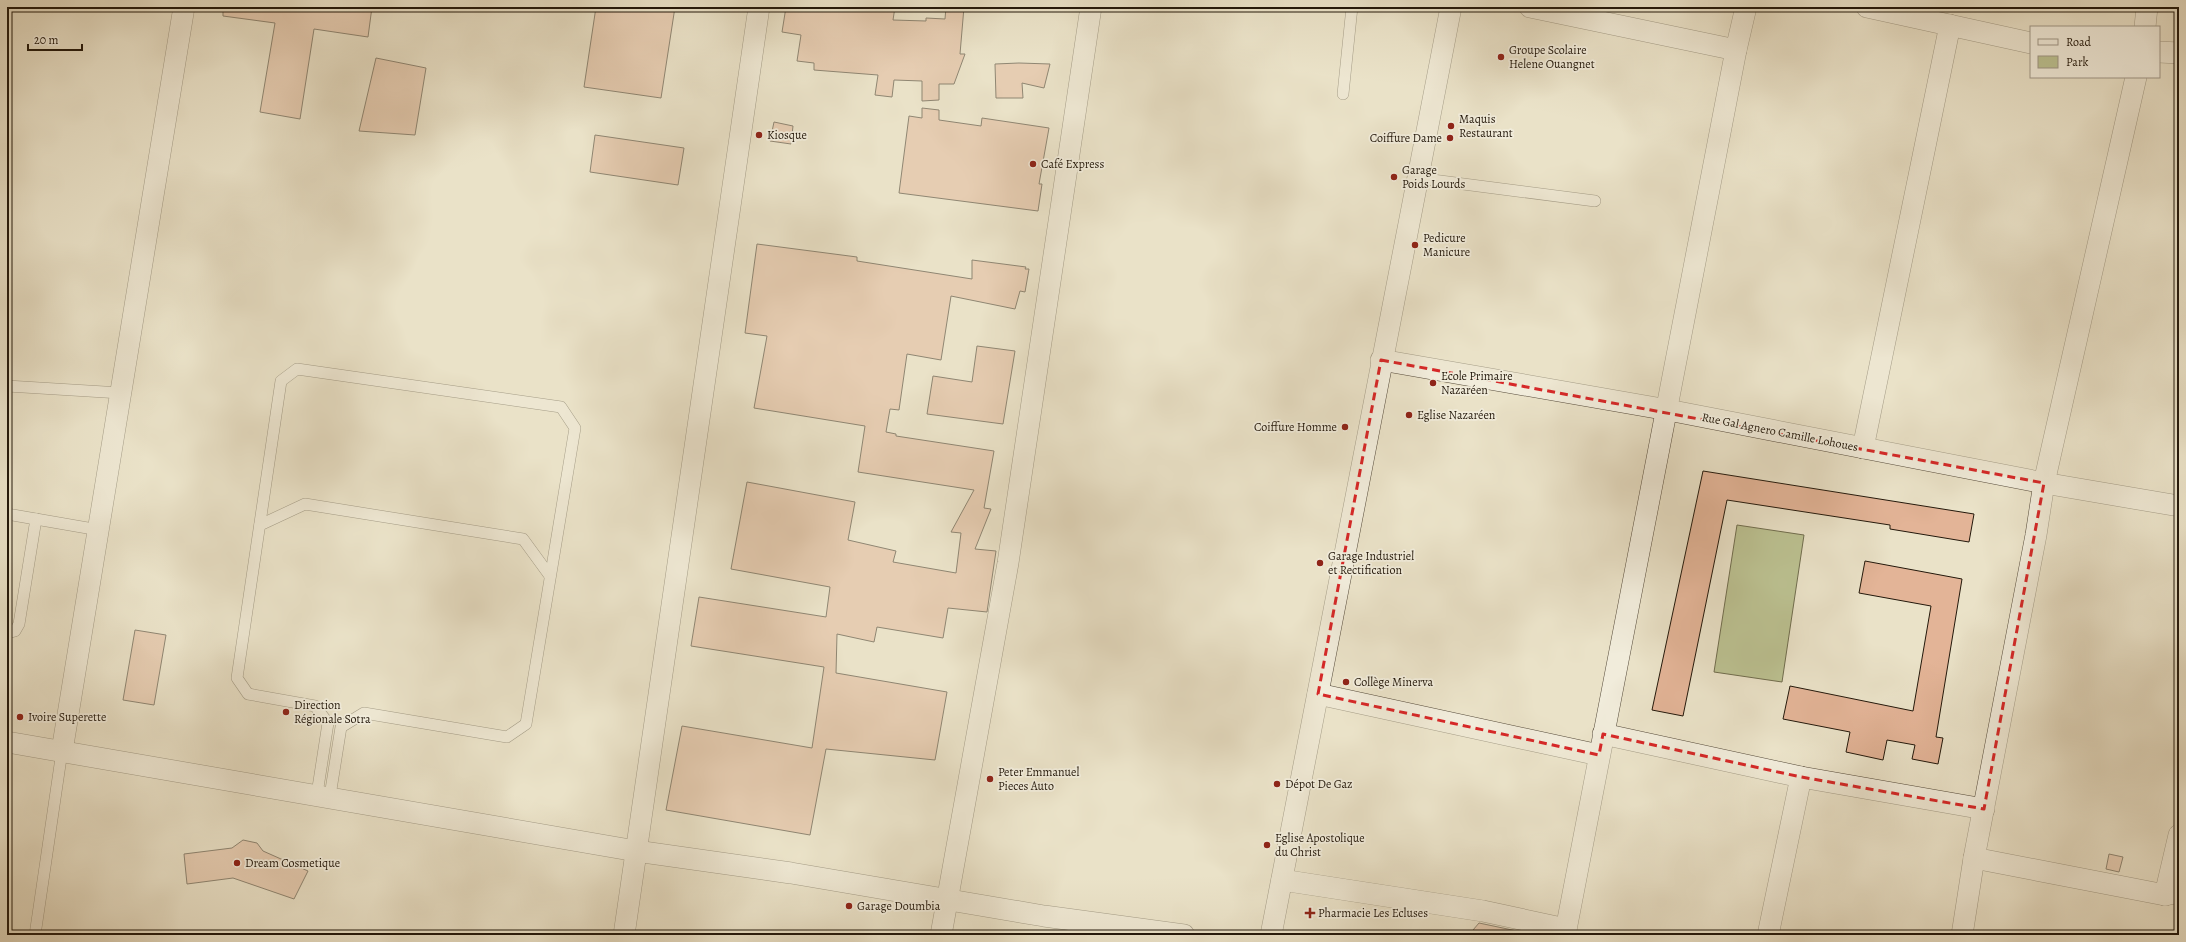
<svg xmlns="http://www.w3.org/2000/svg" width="2186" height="942" font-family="Alegreya,serif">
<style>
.green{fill:#bcc292;stroke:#706d4e}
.building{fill:#e3b497;stroke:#23180b}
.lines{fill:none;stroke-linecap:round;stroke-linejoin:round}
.lane-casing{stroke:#554a3a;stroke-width:12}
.street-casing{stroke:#554a3a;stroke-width:22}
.lane{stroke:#f1ecdb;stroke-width:11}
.street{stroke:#f1ecdb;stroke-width:21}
.marked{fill:none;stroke:#d62828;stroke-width:3;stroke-dasharray:8 5;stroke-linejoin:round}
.poi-dot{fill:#8f2418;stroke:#f1ecdb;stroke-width:1.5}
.labels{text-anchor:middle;stroke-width:3.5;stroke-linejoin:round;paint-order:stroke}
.poi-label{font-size:12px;fill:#23180b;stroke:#f1ecdb;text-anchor:start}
.street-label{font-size:12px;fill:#23180b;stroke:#f1ecdb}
</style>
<rect width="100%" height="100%" fill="#eae2c8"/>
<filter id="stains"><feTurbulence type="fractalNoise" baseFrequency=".005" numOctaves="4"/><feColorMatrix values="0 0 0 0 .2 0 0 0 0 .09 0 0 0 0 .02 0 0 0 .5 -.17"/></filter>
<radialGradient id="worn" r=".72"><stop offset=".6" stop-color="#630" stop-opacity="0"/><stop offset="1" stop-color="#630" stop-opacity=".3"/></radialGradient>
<!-- green -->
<path class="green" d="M 1737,525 L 1804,535 L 1782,682 L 1714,672 Z"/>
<!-- building -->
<g class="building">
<path d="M 223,7 L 372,7 L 368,37 L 314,29 L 300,119 L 260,112 L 275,23 L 223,16 Z"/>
<path d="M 596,7 L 675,7 L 661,98 L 584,87 Z"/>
<path d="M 786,7 L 895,7 L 893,20 L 926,21 L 926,18 L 945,19 L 946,7 L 964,7 L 960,54 L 965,54 L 954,84 L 939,84 L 939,100 L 922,101 L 922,81 L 894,80 L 892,97 L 875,95 L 878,75 L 814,70 L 814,63 L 797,61 L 801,35 L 782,32 Z"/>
<path d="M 376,58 L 426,68 L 415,135 L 359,131 Z"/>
<path d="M 1019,63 L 1050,64 L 1044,88 L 1022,83 L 1023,98 L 996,98 L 995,64 Z"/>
<path d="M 922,108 L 939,110 L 939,120 L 981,126 L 982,118 L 1049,128 L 1039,184 L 1042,184 L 1038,211 L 899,193 L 909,116 L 922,118 Z"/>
<path d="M 774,122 L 793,126 L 791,144 L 770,141 Z"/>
<path d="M 595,135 L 684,148 L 678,185 L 590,172 Z"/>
<path d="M 757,244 L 857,257 L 857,261 L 972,279 L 972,260 L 1026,267 L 1025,269 L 1029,269 L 1025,292 L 1020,291 L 1015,309 L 951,296 L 941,360 L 907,354 L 899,410 L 890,409 L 886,432 L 896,434 L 896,436 L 994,451 L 984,508 L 991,509 L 975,549 L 996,551 L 987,612 L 948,608 L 943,638 L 877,627 L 874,642 L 837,634 L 836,673 L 947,692 L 935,760 L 826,749 L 810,835 L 666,810 L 682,726 L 812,748 L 824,667 L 691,646 L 699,597 L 826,617 L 830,587 L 731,569 L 747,482 L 855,502 L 848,540 L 896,551 L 893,562 L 956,573 L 961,533 L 951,532 L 974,490 L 858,472 L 865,426 L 754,408 L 767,336 L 745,333 Z"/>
<path d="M 977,346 L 1015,351 L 1003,424 L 927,414 L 933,376 L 972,382 Z"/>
<path d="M 1703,471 L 1974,514 L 1969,542 L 1890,529 L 1890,525 L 1727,500 L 1683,716 L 1652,710 Z"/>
<path d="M 1865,561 L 1962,579 L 1936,737 L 1943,738 L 1938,764 L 1912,759 L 1915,745 L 1887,740 L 1883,760 L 1846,752 L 1850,732 L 1783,719 L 1790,686 L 1913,711 L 1931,606 L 1859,593 Z"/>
<path d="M 135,630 L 166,635 L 154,705 L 123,700 Z"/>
<path d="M 243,840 L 257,843 L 263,851 L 308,871 L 294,899 L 233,878 L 187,884 L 184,854 L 232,848 Z"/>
<path d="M 2109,854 L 2123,857 L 2119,872 L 2106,869 Z"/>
<path d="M 1479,923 L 1536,935 L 1497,935 L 1473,930 Z"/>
</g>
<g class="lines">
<defs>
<g id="lane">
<path d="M 1343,94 L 1352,7"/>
<path d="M 1417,178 L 1595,201"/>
<path d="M 7,386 L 121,393"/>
<path d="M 7,514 L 99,530"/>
<path d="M 260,525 L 305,504 L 523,539 L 550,576"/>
<path d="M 7,633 L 15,631 L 19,624 L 36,519"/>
<path d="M 317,794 L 328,723 L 315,706 L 248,694 L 237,678 L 281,381 L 297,369 L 561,407 L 575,428 L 526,724 L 507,737 L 364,713 L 341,727 L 330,796"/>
<path d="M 35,935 L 62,751"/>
</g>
<g id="street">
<path d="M 1530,7 L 1736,50"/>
<path d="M 1867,7 L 2031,43"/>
<path d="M 2145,27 L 2147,7"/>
<path d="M 2159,52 L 2179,53"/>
<path d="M 1381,360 L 1668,410 L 2044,483 L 2179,506"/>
<path d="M 1863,448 L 1950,25"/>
<path d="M 1318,694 L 1599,755"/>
<path d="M 1603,734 L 1801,777 L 1984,809"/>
<path d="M 7,742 L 636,851 L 791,873 L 1044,916 L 1184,935"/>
<path d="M 62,751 L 184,7"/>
<path d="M 1974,858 L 2165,895 L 2179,892"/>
<path d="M 1282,880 L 1483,911 L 1566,929"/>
<path d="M 2165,895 L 2179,835"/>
<path d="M 624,935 L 759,7"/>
<path d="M 941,935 L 1008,563 L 1091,7"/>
<path d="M 1271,935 L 1451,7"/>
<path d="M 1565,935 L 1736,50 L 1746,7"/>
<path d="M 1768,935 L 1801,777"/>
<path d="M 1962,935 L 1974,858 L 2036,535 L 2044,483 L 2136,77"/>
</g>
</defs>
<!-- lane casing -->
<use href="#lane" class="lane-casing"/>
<!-- street casing -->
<use href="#street" class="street-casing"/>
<!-- lane -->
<use href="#lane" class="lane"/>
<!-- street -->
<use href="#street" class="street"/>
</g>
<!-- marked area -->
<path d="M0 0H2186V942H0ZM 1381,360 L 2044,483 L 1984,809 L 1801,777 L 1603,734 L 1599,755 L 1318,694 Z" fill="#eae2c8" fill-opacity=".55" fill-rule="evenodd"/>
<path class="marked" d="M 1381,360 L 2044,483 L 1984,809 L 1801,777 L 1603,734 L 1599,755 L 1318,694 Z"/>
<!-- markers -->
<g class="poi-dot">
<circle cx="1501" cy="57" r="4"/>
<circle cx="1451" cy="126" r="4"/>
<circle cx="759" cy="135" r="4"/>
<circle cx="1450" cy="138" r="4"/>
<circle cx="1033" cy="164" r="4"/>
<circle cx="1394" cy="177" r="4"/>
<circle cx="1415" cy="245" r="4"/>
<circle cx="1433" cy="383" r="4"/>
<circle cx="1409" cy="415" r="4"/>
<circle cx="1345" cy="427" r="4"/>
<circle cx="1320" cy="563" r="4"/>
<circle cx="1346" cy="682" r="4"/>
<circle cx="286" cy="712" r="4"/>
<circle cx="20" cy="717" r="4"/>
<circle cx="990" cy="779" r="4"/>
<circle cx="1277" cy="784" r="4"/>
<circle cx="1267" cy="845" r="4"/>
<circle cx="237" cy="863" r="4"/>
<circle cx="849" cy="906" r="4"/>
<path d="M1308 907h4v4h4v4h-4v4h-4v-4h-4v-4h4z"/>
</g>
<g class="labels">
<!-- poi labels -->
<g class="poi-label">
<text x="1509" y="54">Groupe Scolaire<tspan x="1509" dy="14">Helene Ouangnet</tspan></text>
<text x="1459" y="123">Maquis<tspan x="1459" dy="14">Restaurant</tspan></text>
<text x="767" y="139">Kiosque</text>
<text x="1442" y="142" text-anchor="end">Coiffure Dame</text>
<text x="1041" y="168">Café Express</text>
<text x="1402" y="174">Garage<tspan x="1402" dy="14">Poids Lourds</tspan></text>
<text x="1423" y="242">Pedicure<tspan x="1423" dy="14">Manicure</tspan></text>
<text x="1441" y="380">Ecole Primaire<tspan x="1441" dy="14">Nazaréen</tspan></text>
<text x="1417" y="419">Eglise Nazaréen</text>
<text x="1337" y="431" text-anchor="end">Coiffure Homme</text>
<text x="1328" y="560">Garage Industriel<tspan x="1328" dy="14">et Rectification</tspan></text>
<text x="1354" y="686">Collège Minerva</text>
<text x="294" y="709">Direction<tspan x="294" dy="14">Régionale Sotra</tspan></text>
<text x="28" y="721">Ivoire Superette</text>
<text x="998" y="776">Peter Emmanuel<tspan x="998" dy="14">Pieces Auto</tspan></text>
<text x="1285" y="788">Dépot De Gaz</text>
<text x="1275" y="842">Eglise Apostolique<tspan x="1275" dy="14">du Christ</tspan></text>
<text x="245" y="867">Dream Cosmetique</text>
<text x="857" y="910">Garage Doumbia</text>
<text x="1318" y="917">Pharmacie Les Ecluses</text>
</g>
<!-- street labels -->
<g class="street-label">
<text transform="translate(1780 432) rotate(11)" y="4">Rue Gal Agnero Camille Lohoues</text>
</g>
</g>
<!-- margin -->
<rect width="2186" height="942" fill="none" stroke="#eae2c8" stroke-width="24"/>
<rect x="8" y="8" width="2170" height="926" fill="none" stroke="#23180b" stroke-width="2"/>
<rect x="12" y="12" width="2162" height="918" fill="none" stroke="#23180b"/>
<!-- legend -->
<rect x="2030" y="26" width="130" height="52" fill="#f1ecdb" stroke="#9f9788"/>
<rect x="2038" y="39" width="20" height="6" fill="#f1ecdb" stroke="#9f9788"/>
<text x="2066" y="46" font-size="12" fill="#23180b">Road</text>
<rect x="2038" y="56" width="20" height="12" fill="#bcc292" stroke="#9f9788"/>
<text x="2066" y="66" font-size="12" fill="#23180b">Park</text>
<!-- scale -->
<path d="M28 44v6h54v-6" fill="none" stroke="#23180b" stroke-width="2"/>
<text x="34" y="44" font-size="12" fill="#23180b" stroke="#f1ecdb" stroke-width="3" paint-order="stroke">20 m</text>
<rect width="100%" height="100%" filter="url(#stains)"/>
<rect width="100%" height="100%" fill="url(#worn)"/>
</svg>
